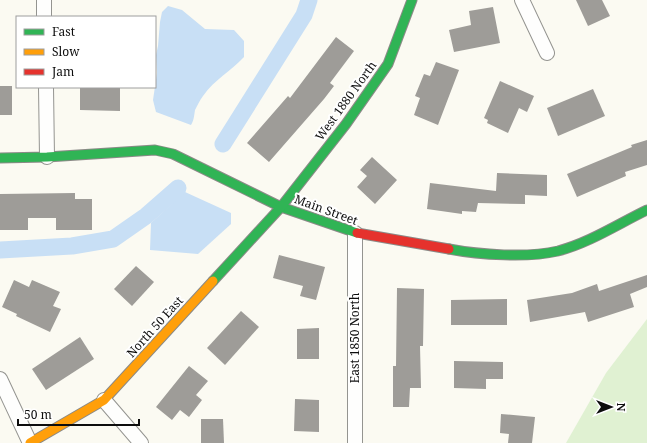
<svg xmlns="http://www.w3.org/2000/svg" width="647" height="443" font-family="'Noto Serif',serif">
<style>
.green{fill:#e0f1d2}
.water{fill:#c8dff5}
.lines{fill:none;stroke-linecap:round;stroke-linejoin:round}
.canal{stroke:#c8dff5;stroke-width:17}
.building{fill:#9e9c98}
.street-casing{stroke:#949490;stroke-width:16}
.fast-casing{stroke:#8b8a87;stroke-width:11}
.slow-casing{stroke:#8b8a87;stroke-width:11}
.jam-casing{stroke:#8b8a87;stroke-width:11}
.street{stroke:#fefefd;stroke-width:14}
.fast{stroke:#30b455;stroke-width:9}
.slow{stroke:#ff9f0a;stroke-width:9}
.jam{stroke:#e5322d;stroke-width:9}
.labels{text-anchor:middle;stroke-width:4;stroke-linejoin:round;paint-order:stroke}
.street-label{font-size:12px;fill:#0d0d0d;stroke:#fff}
</style>
<rect width="100%" height="100%" fill="#fbfaf2"/>
<!-- green -->
<path class="green" d="M 647,319 L 647,443 L 566,443 L 606,373 Z"/>
<!-- water -->
<g class="water">
<path d="M 168,6 L 182,10 L 205,29 L 234,30 L 244,41 L 244,57 C 230,72 215,79 203,96 C 200,100 197,106 195,110 C 194,116 194,120 191,125 L 156,112 L 153,100 L 157,73 L 156,55 L 158,46 L 160,22 L 162,12 Z"/>
<path d="M 185,192 L 231,213 L 231,224 L 198,254 L 150,250 L 151,223 Z"/>
</g>
<g class="lines">
<!-- canal -->
<g class="canal">
<path d="M 223,144 L 304,15 L 309,0"/>
<path d="M 0,250 L 72,246 L 113,239 L 146,216 L 178,188"/>
</g>
</g>
<!-- building -->
<g class="building">
<path d="M 576,0 L 602,0 L 610,16 L 588,26 Z"/>
<path d="M 493,7 L 500,43 L 454,52 L 449,30 L 471,25 L 469,11 Z"/>
<path d="M 336,37 L 354,51 L 330,83 L 334,86 L 324,99 L 269,162 L 247,143 L 288,96 L 290,98 Z"/>
<path d="M 436,62 L 459,70 L 438,125 L 414,115 L 420,98 L 415,96 L 424,74 L 430,76 Z"/>
<path d="M 500,81 L 534,96 L 527,112 L 519,108 L 508,133 L 487,123 L 488,120 L 484,118 Z"/>
<rect x="0" y="86" width="12" height="29"/>
<path d="M 80,87 L 120,87 L 120,111 L 80,110 Z"/>
<path d="M 593,89 L 605,116 L 558,136 L 547,108 Z"/>
<path d="M 647,140 L 647,165 L 625,172 L 626,176 L 577,197 L 567,174 L 632,147 L 631,145 Z"/>
<path d="M 372,157 L 397,180 L 375,204 L 357,187 L 367,176 L 360,170 Z"/>
<path d="M 497,173 L 547,175 L 547,196 L 525,195 L 525,204 L 478,203 L 476,212 L 462,211 L 462,214 L 427,209 L 430,183 L 496,191 Z"/>
<path d="M 75,193 L 75,199 L 92,199 L 92,230 L 56,230 L 56,218 L 28,218 L 28,230 L 0,230 L 0,194 Z"/>
<path d="M 279,255 L 325,267 L 316,300 L 300,296 L 303,286 L 273,278 Z"/>
<path d="M 136,266 L 154,282 L 132,306 L 114,289 Z"/>
<path d="M 647,275 L 647,287 L 630,294 L 634,307 L 588,322 L 585,312 L 530,322 L 527,300 L 572,293 L 597,284 L 599,291 Z"/>
<path d="M 14,280 L 29,287 L 32,280 L 60,292 L 53,306 L 61,309 L 50,332 L 16,316 L 17,314 L 2,307 Z"/>
<path d="M 397,288 L 424,289 L 423,346 L 420,346 L 421,388 L 410,388 L 409,407 L 393,407 L 393,366 L 396,366 Z"/>
<path d="M 507,299 L 507,325 L 451,325 L 451,300 Z"/>
<path d="M 241,311 L 259,327 L 225,365 L 207,348 Z"/>
<path d="M 319,328 L 319,359 L 297,359 L 297,329 Z"/>
<path d="M 80,337 L 94,359 L 46,390 L 32,369 Z"/>
<path d="M 454,361 L 503,362 L 503,379 L 486,379 L 486,389 L 454,388 Z"/>
<path d="M 189,366 L 208,381 L 196,395 L 202,400 L 189,417 L 180,410 L 172,420 L 156,407 Z"/>
<path d="M 295,399 L 319,400 L 319,432 L 294,431 Z"/>
<path d="M 501,414 L 535,417 L 532,443 L 508,443 L 509,434 L 500,433 Z"/>
<path d="M 201,419 L 223,419 L 224,443 L 201,443 Z"/>
</g>
<g class="lines">
<defs>
<g id="street">
<path d="M 44,0 L 44,17"/>
<path d="M 522,0 L 547,53"/>
<path d="M 46,87 L 47,157"/>
<path d="M 355,233 L 355,443"/>
<path d="M 0,379 L 30,443"/>
<path d="M 104,400 L 141,443"/>
</g>
<g id="fast">
<path d="M 0,158 L 47,157 L 155,150 L 173,154 L 281,207 L 357,233"/>
<path d="M 449,249 C 480,255 528,258 558,251 C 589,243 618,224 647,210"/>
<path d="M 213,281 L 281,207 L 346,124 L 388,64 L 412,0"/>
</g>
<path id="slow" d="M 30,443 L 104,400 L 213,281"/>
<path id="jam" d="M 357,233 L 449,249"/>
</defs>
<!-- street casing -->
<use href="#street" class="street-casing"/>
<!-- fast casing -->
<use href="#fast" class="fast-casing"/>
<!-- slow casing -->
<use href="#slow" class="slow-casing"/>
<!-- jam casing -->
<use href="#jam" class="jam-casing"/>
<!-- street -->
<use href="#street" class="street"/>
<!-- fast -->
<use href="#fast" class="fast"/>
<!-- slow -->
<use href="#slow" class="slow"/>
<!-- jam -->
<use href="#jam" class="jam"/>
</g>
<g class="labels">
<!-- street labels -->
<g class="street-label">
<text transform="translate(346 101) rotate(-54)" y="4">West 1880 North</text>
<text transform="translate(326 210) rotate(20)" y="4">Main Street</text>
<text transform="translate(155 327) rotate(-48)" y="4">North 50 East</text>
<text transform="translate(355 338) rotate(-90)" y="4">East 1850 North</text>
</g>
</g>
<!-- legend -->
<rect x="16" y="16" width="140" height="72" fill="#ffffff" stroke="#9e9e9e"/>
<rect x="24" y="29" width="20" height="6" fill="#30b455" stroke="#9e9e9e"/>
<text x="52" y="36" font-size="12" fill="#0d0d0d">Fast</text>
<rect x="24" y="49" width="20" height="6" fill="#ff9f0a" stroke="#9e9e9e"/>
<text x="52" y="56" font-size="12" fill="#0d0d0d">Slow</text>
<rect x="24" y="69" width="20" height="6" fill="#e5322d" stroke="#9e9e9e"/>
<text x="52" y="76" font-size="12" fill="#0d0d0d">Jam</text>
<!-- north arrow -->
<g transform="translate(611 407) rotate(90)" stroke="#ffffff" stroke-width="3" paint-order="stroke">
<path d="M0-3L7 15L0 10L-7 15Z" fill="#0d0d0d"/>
<text y="-6" font-size="11" font-weight="bold" text-anchor="middle" fill="#0d0d0d">N</text>
</g>
<!-- scale -->
<path d="M18 419v6h121v-6" fill="none" stroke="#0d0d0d" stroke-width="2"/>
<text x="24" y="419" font-size="12" fill="#0d0d0d" stroke="#ffffff" stroke-width="3" paint-order="stroke">50 m</text>
</svg>
